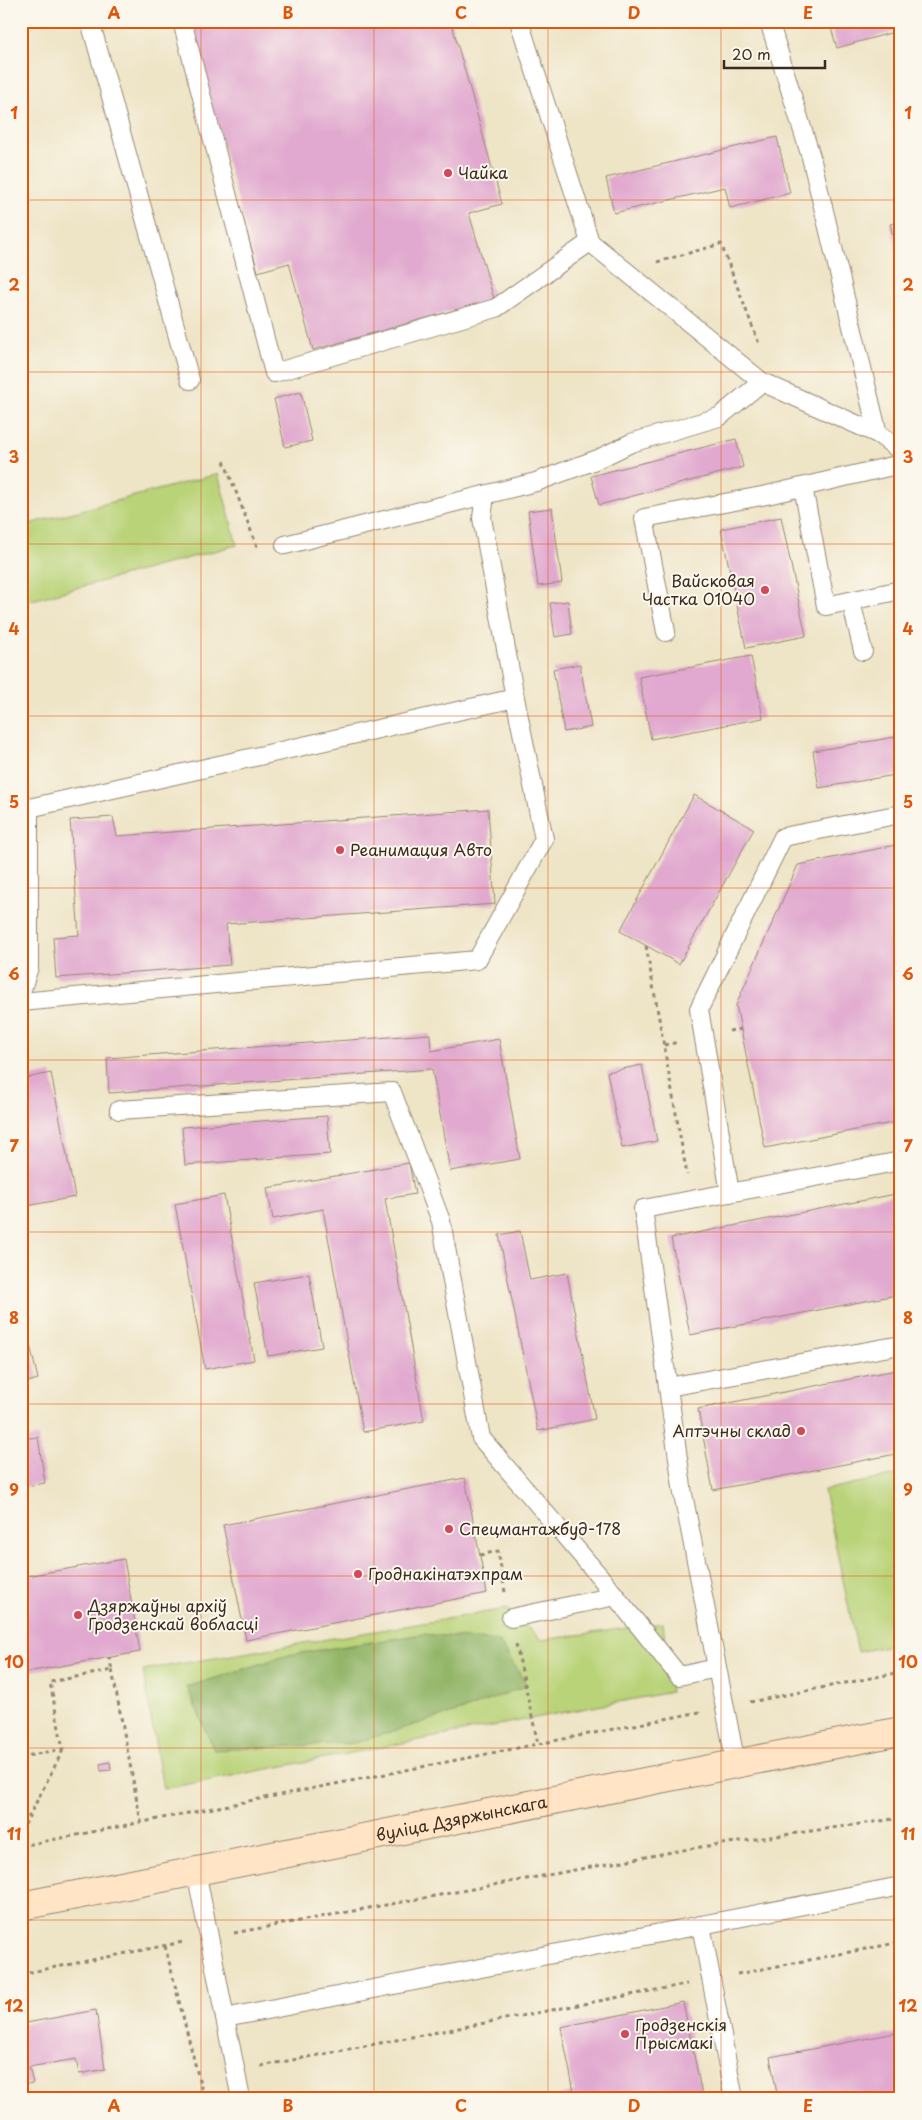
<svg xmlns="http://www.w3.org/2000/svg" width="922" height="2120" font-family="'Playpen Sans',sans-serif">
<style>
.green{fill:#b9d378;stroke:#7a7e4b}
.forest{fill:#92b568;stroke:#667043}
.building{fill:#e1a9cf}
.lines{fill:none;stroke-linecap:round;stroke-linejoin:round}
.lane-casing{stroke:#948772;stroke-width:20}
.secondary-casing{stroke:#948772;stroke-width:30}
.path{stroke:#948772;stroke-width:3;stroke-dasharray:4 4;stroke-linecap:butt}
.lane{stroke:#fff;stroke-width:18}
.secondary{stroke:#ffe4c6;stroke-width:28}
.grid{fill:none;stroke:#df570d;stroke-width:1;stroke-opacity:0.55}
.poi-dot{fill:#d1495b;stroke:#fbf7ec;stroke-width:2}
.labels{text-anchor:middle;stroke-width:4;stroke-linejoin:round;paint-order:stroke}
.poi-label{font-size:16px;fill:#3b2a1e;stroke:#fbf7ec;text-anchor:start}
.street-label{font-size:16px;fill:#3b2a1e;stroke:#fbf7ec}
.neatline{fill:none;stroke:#df570d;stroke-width:2}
.grid-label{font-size:16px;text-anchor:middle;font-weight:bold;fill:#df570d}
</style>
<rect width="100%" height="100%" fill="#fbf7ec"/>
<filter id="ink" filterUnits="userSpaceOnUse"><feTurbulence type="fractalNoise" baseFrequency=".02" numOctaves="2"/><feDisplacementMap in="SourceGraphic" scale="10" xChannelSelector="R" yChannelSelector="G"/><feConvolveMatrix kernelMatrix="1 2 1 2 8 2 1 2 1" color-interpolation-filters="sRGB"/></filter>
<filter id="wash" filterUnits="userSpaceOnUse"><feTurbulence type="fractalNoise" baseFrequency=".0096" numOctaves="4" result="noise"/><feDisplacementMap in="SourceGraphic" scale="20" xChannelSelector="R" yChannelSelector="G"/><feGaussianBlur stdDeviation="1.12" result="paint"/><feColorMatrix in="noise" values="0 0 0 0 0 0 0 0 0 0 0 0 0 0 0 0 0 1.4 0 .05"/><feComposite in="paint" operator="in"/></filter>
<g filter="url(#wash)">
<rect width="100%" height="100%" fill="#eee4c6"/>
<!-- green -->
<g class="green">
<path d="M 218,474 L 237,545 L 21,603 L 21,526 Z"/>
<path d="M 901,1474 L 901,1643 L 858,1652 L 824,1490 Z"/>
<path d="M 506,1609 L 542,1640 L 663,1623 L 671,1692 L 163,1789 L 143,1670 Z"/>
</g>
<!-- forest -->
<path class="forest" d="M 423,1634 L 499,1641 L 527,1685 L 470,1708 L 354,1743 L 214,1750 L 187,1687 L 288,1655 Z"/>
<g id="blocks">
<!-- building -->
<g class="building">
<path d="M 188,21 L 451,21 L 502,204 L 469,213 L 494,299 L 313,350 L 289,263 L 258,272 Z"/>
<path d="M 829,21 L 901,21 L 901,30 L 837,48 Z"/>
<path d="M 777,137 L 790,193 L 730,208 L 725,187 L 614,213 L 606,178 Z"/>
<path d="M 901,222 L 901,265 L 900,265 L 890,224 Z"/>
<path d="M 301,392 L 312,441 L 285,447 L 274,399 Z"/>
<path d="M 736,439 L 743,467 L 599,505 L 591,476 Z"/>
<path d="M 552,508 L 562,583 L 538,586 L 528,511 Z"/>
<path d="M 781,517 L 806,636 L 746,648 L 721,529 Z"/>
<path d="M 568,601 L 572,634 L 555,637 L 550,603 Z"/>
<path d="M 751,656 L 763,718 L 651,739 L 639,677 Z"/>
<path d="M 580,664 L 591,727 L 564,732 L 553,669 Z"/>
<path d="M 901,736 L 901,774 L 819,788 L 813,751 Z"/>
<path d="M 694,795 L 754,829 L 679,964 L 620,931 Z"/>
<path d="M 488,809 L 495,904 L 226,924 L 230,965 L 56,978 L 53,937 L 79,935 L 70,820 L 113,817 L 117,836 Z"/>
<path d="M 901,844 L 901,1121 L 765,1148 L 736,1005 L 798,865 Z"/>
<path d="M 430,1034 L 431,1051 L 499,1039 L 520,1159 L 450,1171 L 432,1069 L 109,1093 L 107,1058 Z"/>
<path d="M 642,1065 L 657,1141 L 622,1148 L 607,1072 Z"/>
<path d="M 51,1073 L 75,1197 L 21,1207 L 21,1079 Z"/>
<path d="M 327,1116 L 330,1154 L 185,1165 L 182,1127 Z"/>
<path d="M 409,1163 L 415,1194 L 385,1199 L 424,1421 L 363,1432 L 323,1209 L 273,1219 L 267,1188 Z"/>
<path d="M 901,1193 L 901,1294 L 690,1335 L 671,1238 Z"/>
<path d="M 224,1195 L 254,1360 L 205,1369 L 175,1204 Z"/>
<path d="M 520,1231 L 530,1280 L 567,1273 L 595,1419 L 538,1431 L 499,1235 Z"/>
<path d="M 309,1274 L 322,1347 L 268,1356 L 254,1283 Z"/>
<path d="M 30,1345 L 38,1379 L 21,1384 L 21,1347 Z"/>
<path d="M 901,1369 L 901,1453 L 713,1490 L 698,1409 Z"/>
<path d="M 38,1437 L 45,1483 L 21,1487 L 21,1439 Z"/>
<path d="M 465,1478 L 487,1593 L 246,1640 L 223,1525 Z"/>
<path d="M 124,1559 L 140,1652 L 21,1673 L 21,1577 Z"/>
<path d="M 110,1762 L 111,1770 L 101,1771 L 100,1764 Z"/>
<path d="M 683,2002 L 703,2099 L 544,2099 L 574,2092 L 561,2027 Z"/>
<path d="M 96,2010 L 105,2069 L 79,2074 L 76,2059 L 29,2067 L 33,2083 L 21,2085 L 21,2024 Z"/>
<path d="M 901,2032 L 901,2099 L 778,2099 L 770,2057 Z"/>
</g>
</g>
</g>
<g filter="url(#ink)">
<use href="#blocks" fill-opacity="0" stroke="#948772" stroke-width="1"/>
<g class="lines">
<defs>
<g id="lane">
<path d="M 90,21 L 190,380"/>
<path d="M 182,21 L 274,373 L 496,308 L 590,242"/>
<path d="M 519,21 L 590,242 L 762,382 L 878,434 L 901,451"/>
<path d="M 769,21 L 811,157 L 878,434"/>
<path d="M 803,487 L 826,606 L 901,590"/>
<path d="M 285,545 L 536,482 L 598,459 L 631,443 L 719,417 L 762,382"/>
<path d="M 851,601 L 863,651"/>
<path d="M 666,632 L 644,518 L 767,495 L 901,464"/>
<path d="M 21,992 L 29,967 L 29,808 L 515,698 L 482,518 L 485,495"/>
<path d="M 21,1002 L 477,960 L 544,839 L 515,698"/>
<path d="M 119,1110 L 392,1092 L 441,1221 L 481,1438 L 601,1578 L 679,1676 L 717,1668"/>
<path d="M 730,1193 L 699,1009 L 783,837 L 901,814"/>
<path d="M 668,1387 L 901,1345"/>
<path d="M 511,1618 L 616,1596"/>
<path d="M 736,1764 L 683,1494 L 643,1209 L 901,1161"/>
<path d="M 196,1871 L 241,2099"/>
<path d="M 701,1925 L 734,2099"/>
<path d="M 225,2018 L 901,1886"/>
</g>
<g id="secondary">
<path id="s1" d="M 21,1906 L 901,1731"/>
</g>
</defs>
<!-- lane casing -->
<use href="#lane" class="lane-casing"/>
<!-- secondary casing -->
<use href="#secondary" class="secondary-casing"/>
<!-- path -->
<g class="path">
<path d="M 657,262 L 721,244 L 759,344"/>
<path d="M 224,461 L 258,549"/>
<path d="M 646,946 L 687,1175"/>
<path d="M 729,1031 L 741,1029"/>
<path d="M 664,1045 L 679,1042"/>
<path d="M 480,1555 L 498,1551 L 505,1592"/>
<path d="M 516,1644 L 538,1744"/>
<path d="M 112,1670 L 141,1822"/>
<path d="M 750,1702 L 901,1672"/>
<path d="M 21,1757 L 63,1749 L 50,1682 L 112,1670 L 109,1657"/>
<path d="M 21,1832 L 63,1750"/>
<path d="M 21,1846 L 700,1712"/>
<path d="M 234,1933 L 694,1848 L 901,1818"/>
<path d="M 165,1946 L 204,2099"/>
<path d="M 21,1974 L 183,1942"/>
<path d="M 737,1974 L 901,1942"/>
<path d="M 261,2066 L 687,1984"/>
</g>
<!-- lane -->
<use href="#lane" class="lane"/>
<!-- secondary -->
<use href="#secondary" class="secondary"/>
</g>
</g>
<!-- grid -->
<path class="grid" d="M 201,21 L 201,2099M 374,21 L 374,2099M 548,21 L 548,2099M 721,21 L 721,2099M 21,200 L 901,200M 21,372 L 901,372M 21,544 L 901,544M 21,716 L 901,716M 21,888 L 901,888M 21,1060 L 901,1060M 21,1232 L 901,1232M 21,1404 L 901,1404M 21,1576 L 901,1576M 21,1748 L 901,1748M 21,1920 L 901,1920"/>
<!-- markers -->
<g class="poi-dot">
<circle cx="448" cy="173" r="5"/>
<circle cx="765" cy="590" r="5"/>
<circle cx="340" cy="850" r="5"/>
<circle cx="801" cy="1431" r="5"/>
<circle cx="449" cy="1529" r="5"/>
<circle cx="358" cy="1574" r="5"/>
<circle cx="78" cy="1615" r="5"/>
<circle cx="625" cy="2034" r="5"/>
</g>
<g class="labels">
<!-- poi labels -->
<g class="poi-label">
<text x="458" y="179">Чайка</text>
<text x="755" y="587" text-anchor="end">Вайсковая<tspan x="755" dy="18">Частка 01040</tspan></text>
<text x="350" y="856">Реанимация Авто</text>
<text x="791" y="1437" text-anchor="end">Аптэчны склад</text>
<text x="459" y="1535">Спецмантажбуд-178</text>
<text x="368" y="1580">Гроднакінатэхпрам</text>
<text x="88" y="1612">Дзяржаўны архіў<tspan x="88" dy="18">Гродзенскай вобласці</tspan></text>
<text x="635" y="2031">Гродзенскія<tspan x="635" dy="18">Прысмакі</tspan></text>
</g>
<!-- street labels -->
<g class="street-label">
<text dy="6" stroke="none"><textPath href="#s1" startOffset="449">вуліца Дзяржынскага</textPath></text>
</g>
</g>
<!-- margin -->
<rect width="922" height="2120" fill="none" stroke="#fbf7ec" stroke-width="55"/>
<!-- scale -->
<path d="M724 60v8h101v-8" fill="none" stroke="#3b2a1e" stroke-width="2.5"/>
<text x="732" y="60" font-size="15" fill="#3b2a1e" stroke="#fbf7ec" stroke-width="4" paint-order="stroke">20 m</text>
<rect x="28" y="28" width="866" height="2064" class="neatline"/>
<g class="grid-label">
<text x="114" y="19">A</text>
<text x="288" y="19">B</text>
<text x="461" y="19">C</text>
<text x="634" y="19">D</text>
<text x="808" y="19">E</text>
<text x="14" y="119">1</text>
<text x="908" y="119">1</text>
<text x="14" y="291">2</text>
<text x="908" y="291">2</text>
<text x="14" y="463">3</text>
<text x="908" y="463">3</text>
<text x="14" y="635">4</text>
<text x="908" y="635">4</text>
<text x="14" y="808">5</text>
<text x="908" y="808">5</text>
<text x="14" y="980">6</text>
<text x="908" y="980">6</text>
<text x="14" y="1152">7</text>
<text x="908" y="1152">7</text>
<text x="14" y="1324">8</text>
<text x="908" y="1324">8</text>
<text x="14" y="1496">9</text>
<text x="908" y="1496">9</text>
<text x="14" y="1668">10</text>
<text x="908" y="1668">10</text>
<text x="14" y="1840">11</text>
<text x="908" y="1840">11</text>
<text x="14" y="2012">12</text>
<text x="908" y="2012">12</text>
<text x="114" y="2112">A</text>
<text x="288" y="2112">B</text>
<text x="461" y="2112">C</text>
<text x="634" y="2112">D</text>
<text x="808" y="2112">E</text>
</g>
</svg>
